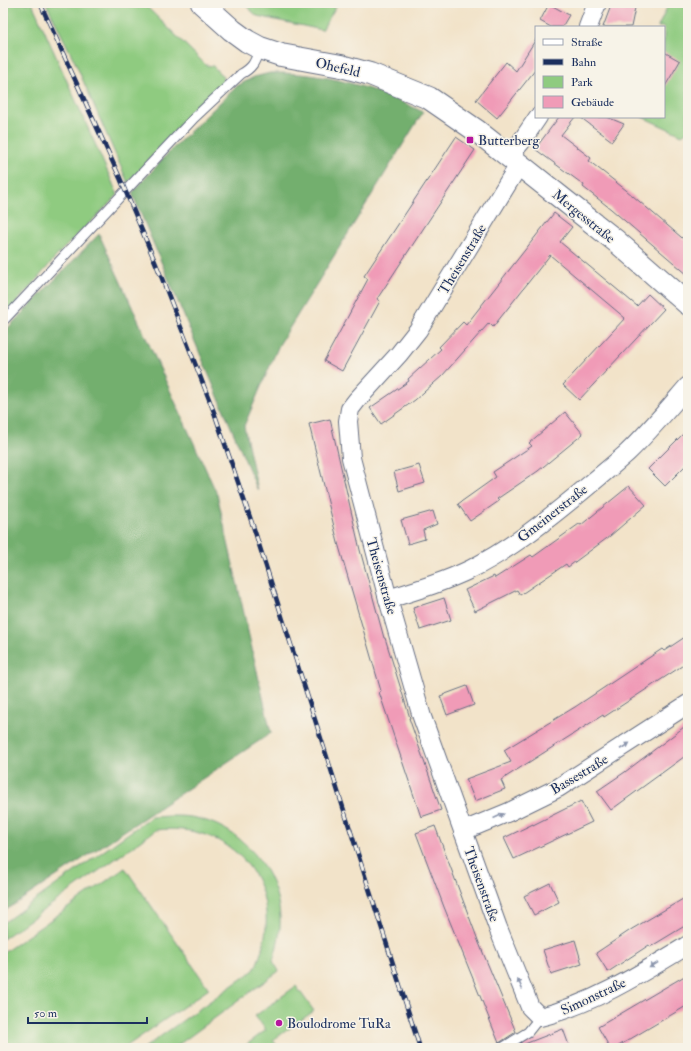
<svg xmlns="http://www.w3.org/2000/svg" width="691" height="1051" font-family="'IM FELL Double Pica',serif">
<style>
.green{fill:#8fcb80;stroke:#557d6f}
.forest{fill:#73af6e;stroke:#476f66}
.building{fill:#f09bb7}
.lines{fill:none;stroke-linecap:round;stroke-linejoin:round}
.lane-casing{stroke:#666e83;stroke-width:11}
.street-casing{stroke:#666e83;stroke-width:20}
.secondary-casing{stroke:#666e83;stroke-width:24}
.lane{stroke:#fff;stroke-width:9}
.street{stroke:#fff;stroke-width:18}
.secondary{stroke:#fff;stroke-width:22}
.rail-casing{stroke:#1b2f5e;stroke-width:4.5}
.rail{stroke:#f7f3e8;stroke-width:3;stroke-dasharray:9;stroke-linecap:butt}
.oneway{fill:#8d97ae}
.poi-dot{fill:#b5179e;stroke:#f7f3e8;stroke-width:1.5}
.labels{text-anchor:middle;stroke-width:3;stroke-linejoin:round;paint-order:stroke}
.street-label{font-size:14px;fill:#1b2f5e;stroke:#f7f3e8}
.poi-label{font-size:14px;fill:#1b2f5e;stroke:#f7f3e8;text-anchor:start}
</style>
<rect width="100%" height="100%" fill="#f7f3e8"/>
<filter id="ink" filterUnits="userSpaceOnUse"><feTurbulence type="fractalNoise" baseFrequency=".025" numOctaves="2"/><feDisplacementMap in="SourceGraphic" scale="8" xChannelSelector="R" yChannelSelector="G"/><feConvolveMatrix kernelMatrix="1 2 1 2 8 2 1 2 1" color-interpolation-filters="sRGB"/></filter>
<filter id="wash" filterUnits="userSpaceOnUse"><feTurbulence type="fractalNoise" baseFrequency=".012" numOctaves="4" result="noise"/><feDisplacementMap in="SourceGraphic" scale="16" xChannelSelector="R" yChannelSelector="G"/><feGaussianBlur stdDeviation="0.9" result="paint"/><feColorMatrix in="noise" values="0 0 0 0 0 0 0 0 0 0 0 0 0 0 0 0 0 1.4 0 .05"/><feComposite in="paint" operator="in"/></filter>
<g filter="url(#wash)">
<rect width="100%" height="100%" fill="#f2e3c9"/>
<!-- green -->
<g class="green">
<path d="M 3,3 L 32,3 L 118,195 L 61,251 L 26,292 L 3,316 Z"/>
<path d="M 46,3 L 143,3 L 206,65 L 213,66 L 223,77 L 222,84 L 195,109 L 128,183 L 74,60 Z"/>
<path d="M 243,3 L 338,3 L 322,30 L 257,16 Z"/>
<path d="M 669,3 L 688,3 L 688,131 L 682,135 L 642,117 L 664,117 L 664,27 L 658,27 Z"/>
<path d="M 169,816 C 180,816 190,816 200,819 C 248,831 283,879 280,928 C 279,940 276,950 273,961 L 279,971 L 174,1048 L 144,1048 L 254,970 C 291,895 240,821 156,830 L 3,939 L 3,923 L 151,817 Z"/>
<path d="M 125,868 L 209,989 L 124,1048 L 3,1048 L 3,953 Z"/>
<path d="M 296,986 L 314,1011 L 273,1040 L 279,1048 L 242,1048 L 266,1030 L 255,1016 Z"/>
</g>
<!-- forest -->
<g class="forest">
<path d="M 270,73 C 326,72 373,87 423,112 L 279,345 L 244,426 L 258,491 L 132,193 L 172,149 L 237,86 L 254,77 Z"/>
<path d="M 99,234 L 217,494 L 271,733 L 3,912 L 3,333 Z"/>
</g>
<g id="blocks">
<!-- building -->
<g class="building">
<path d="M 612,3 L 636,3 L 631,27 L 603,27 Z"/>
<path d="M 549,4 L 569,15 L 562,27 L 551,27 L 540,21 Z"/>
<path d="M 536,39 L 536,69 L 497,118 L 476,100 L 506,62 L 516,71 Z"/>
<path d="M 664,52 L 680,61 L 664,88 Z"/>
<path d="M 559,117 L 575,117 L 561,135 L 591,158 L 589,161 L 626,190 L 688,243 L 688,275 L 611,209 L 583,187 L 584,185 L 535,149 Z"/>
<path d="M 580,117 L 607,117 L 624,124 L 612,141 Z"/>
<path d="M 456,137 L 475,150 L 377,299 L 380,301 L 342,371 L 324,361 L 368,279 L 364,276 Z"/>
<path d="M 554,213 L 572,227 L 560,242 L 637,306 L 648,294 L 664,309 L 579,400 L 563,385 L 625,318 L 550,255 L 493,327 L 489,323 L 442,376 L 415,400 L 381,424 L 370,408 L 409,381 L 408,379 L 441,349 L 439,347 L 463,322 L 466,325 Z"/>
<path d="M 565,412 L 583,434 L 538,471 L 497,499 L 499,501 L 470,521 L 458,504 L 496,477 L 493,472 L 532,446 L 529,443 Z"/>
<path d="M 330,419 L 360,550 L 384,638 L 385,638 L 410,718 L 409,718 L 441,810 L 421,817 L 379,692 L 381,691 L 338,543 L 309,424 Z"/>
<path d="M 688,429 L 688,463 L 665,486 L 648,469 Z"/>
<path d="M 419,465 L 425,483 L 399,491 L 394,472 Z"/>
<path d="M 629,486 L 646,505 L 610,536 L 568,567 L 566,564 L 520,595 L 517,590 L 475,611 L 465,590 L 494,576 L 495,578 L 531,555 L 533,557 L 579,524 L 581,525 Z"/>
<path d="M 433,511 L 437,524 L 423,530 L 425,539 L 408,544 L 401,520 Z"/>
<path d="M 444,598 L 451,620 L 420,630 L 413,608 Z"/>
<path d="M 688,635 L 688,662 L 604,717 L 603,715 L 501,780 L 505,789 L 475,801 L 466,779 L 511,762 L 504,750 L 575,707 L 662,649 L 664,651 Z"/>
<path d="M 467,686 L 474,705 L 447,715 L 440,696 Z"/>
<path d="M 688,724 L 688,754 L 611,810 L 597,791 L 625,772 Z"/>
<path d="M 581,801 L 592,822 L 514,859 L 504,838 L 533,824 L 533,825 Z"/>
<path d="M 435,826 L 479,943 L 516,1032 L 499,1043 L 444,907 L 416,833 Z"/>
<path d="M 550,883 L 559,902 L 534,915 L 524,896 Z"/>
<path d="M 688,896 L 688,924 L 650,947 L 649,945 L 608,972 L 596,953 L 632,929 Z"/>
<path d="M 575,940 L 582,964 L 551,974 L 543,950 Z"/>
<path d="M 688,974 L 688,1005 L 615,1048 L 610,1048 L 598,1027 Z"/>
<path d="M 563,1029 L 570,1048 L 513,1048 L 521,1043 L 522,1045 Z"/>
</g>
</g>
</g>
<g filter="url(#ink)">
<use href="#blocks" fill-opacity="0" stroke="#666e83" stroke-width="1"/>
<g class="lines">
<defs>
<g id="lane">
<path d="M 3,321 L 194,118 L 241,74 C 254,67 255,61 260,48"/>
<path d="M 502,1048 L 528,1032 L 540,1017"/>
</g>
<g id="street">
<path d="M 588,27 L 597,3"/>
<path d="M 509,156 L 521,142 L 538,117"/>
<path d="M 520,165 L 514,173 L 418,330 L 399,354 L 357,400 L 350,409 L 348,421 L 351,458 L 388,599 L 422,717 L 498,928 L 530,1007 L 540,1017 C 593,1004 642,973 688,945"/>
<path d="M 388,599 C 417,590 444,582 471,569 C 509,550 543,523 576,496 C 593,482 610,468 627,453 C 649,432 668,409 688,386"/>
<path d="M 463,831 L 509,812 L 558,788 L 688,704"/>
</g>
<path id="secondary" d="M 202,3 L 232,30 L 247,41 L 260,48 L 281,55 L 341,66 L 370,74 L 429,98 L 477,131 L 564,200 L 616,241 L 688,304"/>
</defs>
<!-- lane casing -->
<use href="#lane" class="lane-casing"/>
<!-- street casing -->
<use href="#street" class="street-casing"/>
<!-- secondary casing -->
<use href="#secondary" class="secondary-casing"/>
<!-- lane -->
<use href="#lane" class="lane"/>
<!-- street -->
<use href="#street" class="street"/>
<!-- secondary -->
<use href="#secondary" class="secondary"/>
<defs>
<path id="rail" d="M 40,3 L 120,178 L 161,276 L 214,412 L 254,529 L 420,1048"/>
</defs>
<!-- rail casing -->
<use href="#rail" class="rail-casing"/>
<!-- rail -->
<use href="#rail" class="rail"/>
</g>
<!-- one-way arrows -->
<defs><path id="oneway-solid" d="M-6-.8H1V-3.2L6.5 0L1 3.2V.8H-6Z"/></defs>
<g class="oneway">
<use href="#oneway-solid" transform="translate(625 746) rotate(-33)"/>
<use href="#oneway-solid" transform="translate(499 816) rotate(-24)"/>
<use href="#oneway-solid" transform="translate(654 965) rotate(149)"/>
<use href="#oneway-solid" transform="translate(520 984) rotate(-113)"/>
</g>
</g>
<!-- markers -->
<g class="poi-dot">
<rect x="466" y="136" width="8" height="8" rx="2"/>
<circle cx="279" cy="1023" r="4"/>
</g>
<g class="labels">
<!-- street labels -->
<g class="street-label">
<text transform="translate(338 67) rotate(13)" y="5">Ohefeld</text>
<text transform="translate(584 216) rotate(39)" y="5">Mergesstraße</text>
<text transform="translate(462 259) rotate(-59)" y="5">Theisenstraße</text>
<text transform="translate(552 513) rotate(-38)" y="5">Gmeinerstraße</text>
<text transform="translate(382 576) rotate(74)" y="5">Theisenstraße</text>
<text transform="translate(579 774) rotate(-31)" y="5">Bassestraße</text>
<text transform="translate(482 884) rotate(70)" y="5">Theisenstraße</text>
<text transform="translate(593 996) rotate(-25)" y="5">Simonstraße</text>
</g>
<!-- poi labels -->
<g class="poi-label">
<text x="478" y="145">Butterberg</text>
<text x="287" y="1028">Boulodrome TuRa</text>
</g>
</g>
<!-- margin -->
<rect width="691" height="1051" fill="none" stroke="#f7f3e8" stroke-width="16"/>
<!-- legend -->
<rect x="535" y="26" width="130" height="92" fill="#f7f3e8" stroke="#9fa5b1"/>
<rect x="543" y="39" width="20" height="6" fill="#ffffff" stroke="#9fa5b1"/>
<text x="571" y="46" font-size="12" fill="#1b2f5e">Straße</text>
<rect x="543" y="59" width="20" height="6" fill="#1b2f5e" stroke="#9fa5b1"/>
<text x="571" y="66" font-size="12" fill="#1b2f5e">Bahn</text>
<rect x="543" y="76" width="20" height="12" fill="#8fcb80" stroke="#9fa5b1"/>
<text x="571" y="86" font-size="12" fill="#1b2f5e">Park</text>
<rect x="543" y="96" width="20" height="12" fill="#f09bb7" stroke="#9fa5b1"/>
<text x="571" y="106" font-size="12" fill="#1b2f5e">Gebäude</text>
<!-- scale -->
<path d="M28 1017v6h119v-6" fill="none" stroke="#1b2f5e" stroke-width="2"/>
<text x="34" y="1017" font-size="12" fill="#1b2f5e" stroke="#f7f3e8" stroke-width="3" paint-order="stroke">50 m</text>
</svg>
